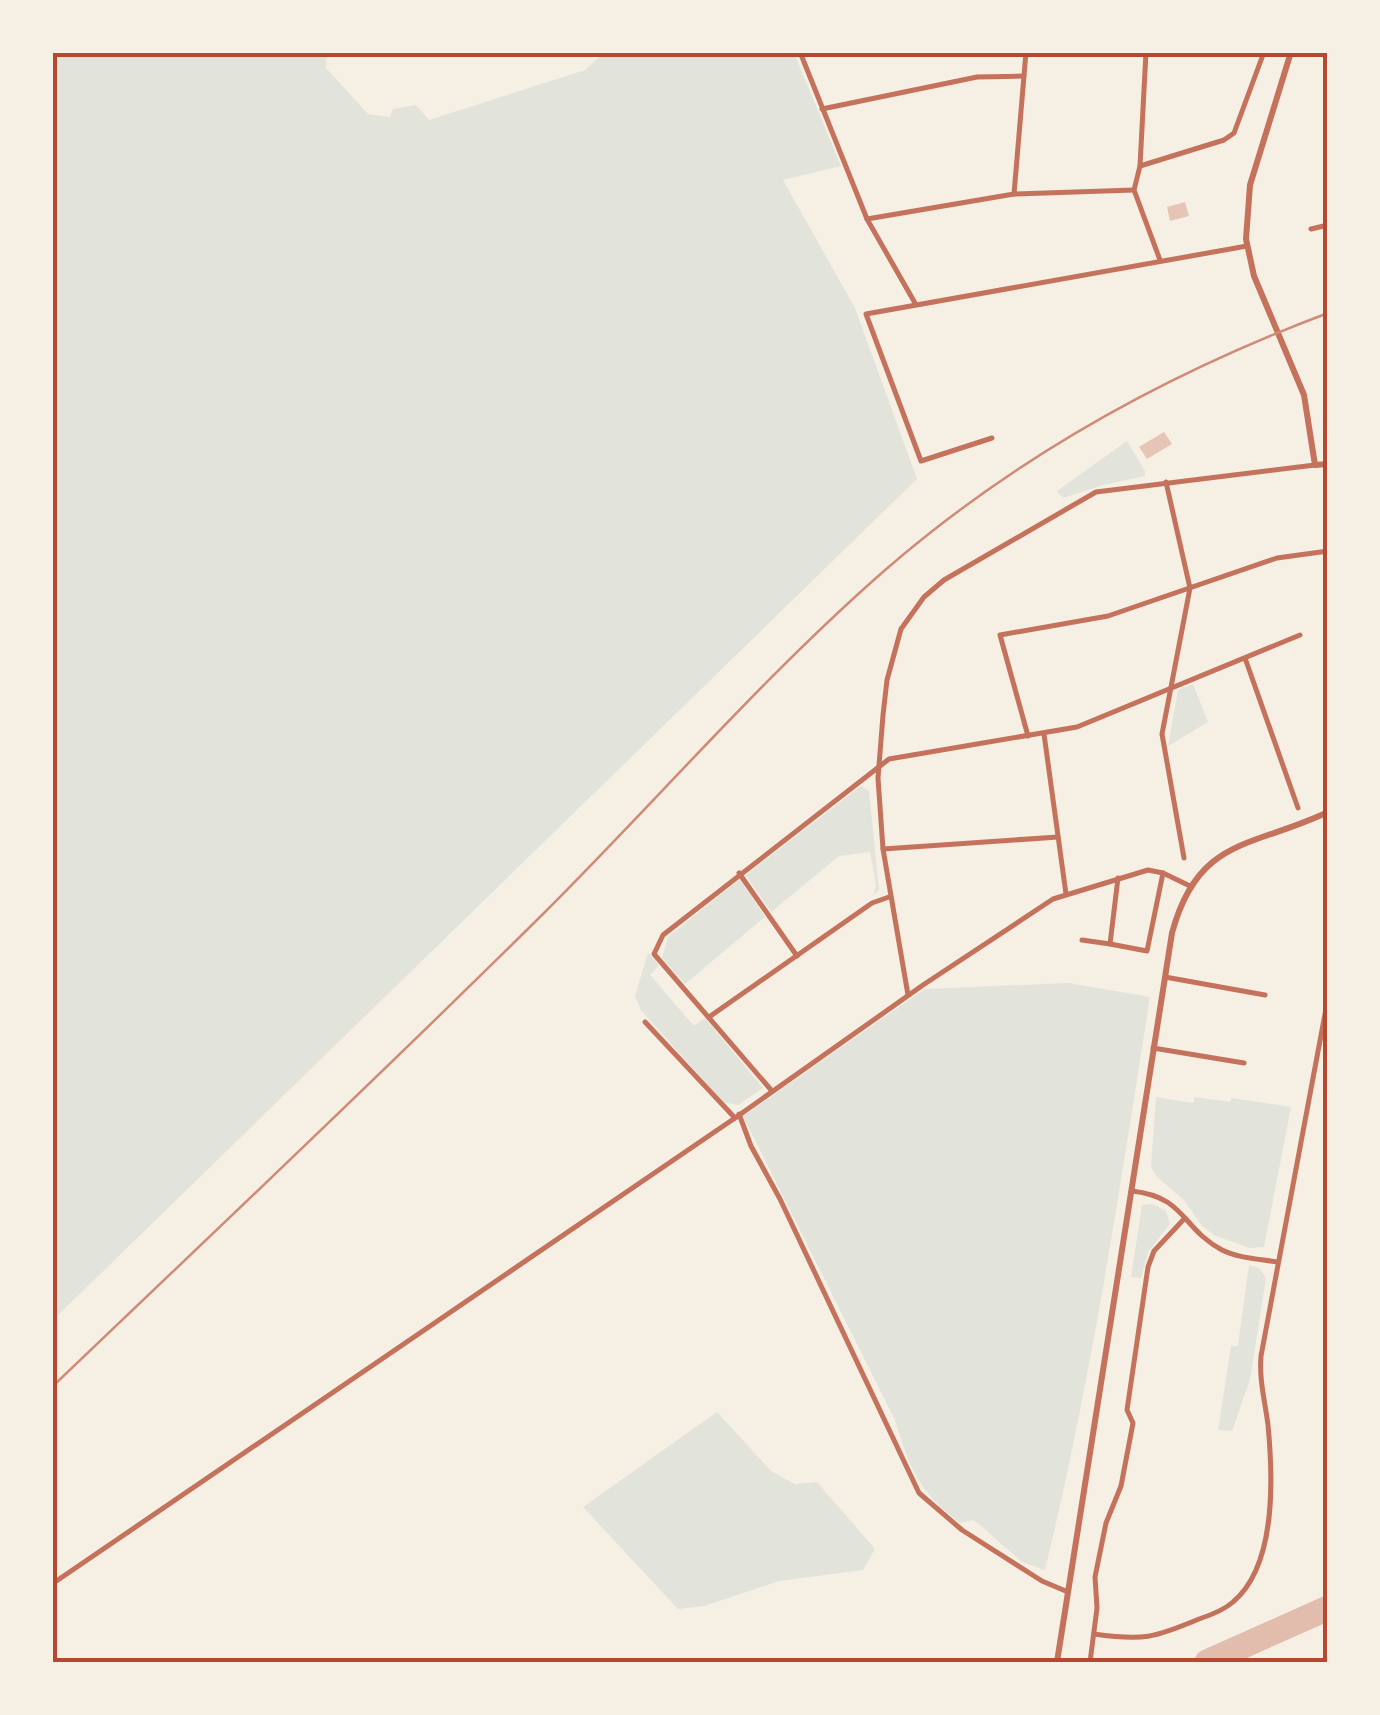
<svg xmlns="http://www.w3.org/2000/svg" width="1380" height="1715" font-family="Helvetica,sans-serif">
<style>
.green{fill:#e2e4dc}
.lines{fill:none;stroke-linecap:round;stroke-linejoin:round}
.taxiway{stroke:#e2bdae;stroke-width:25}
.building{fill:#e6c5b7}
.minor{stroke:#c5725c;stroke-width:5}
.tertiary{stroke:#c5725c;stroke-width:6}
.rail{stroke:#cf8b77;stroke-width:2.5}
.neatline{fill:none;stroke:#b5482f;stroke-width:4}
</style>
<rect width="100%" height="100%" fill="#f6efe4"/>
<!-- green -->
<g class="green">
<path d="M 53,52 L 327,53 L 326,68 L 368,114 L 390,117 L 393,109 L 416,105 L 429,120 L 585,70 L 604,53 L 794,53 L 841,166 L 783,180 L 855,308 L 917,479 L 53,1320 Z"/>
<path d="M 1127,441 L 1145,471 L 1145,476 L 1103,485 L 1063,498 L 1057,491 Z"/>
<path d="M 1193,684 L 1208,722 L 1168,746 L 1178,690 Z"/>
<path d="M 861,786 L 869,791 L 879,890 L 874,895 L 876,885 L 870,852 L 839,856 L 771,912 L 746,875 Z"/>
<path d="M 740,879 L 765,917 L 685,984 L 662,958 L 668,937 Z"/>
<path d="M 648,953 L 659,965 L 650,975 L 694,1026 L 705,1018 L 763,1088 L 738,1105 L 723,1102 L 641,1010 L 635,996 Z"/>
<path d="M 1068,983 L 1150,997 C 1120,1189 1091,1381 1045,1570 L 1022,1562 L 974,1520 L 960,1523 C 918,1491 910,1469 895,1420 L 743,1116 L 925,989 Z"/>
<path d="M 1156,1097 L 1193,1103 L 1195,1097 L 1230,1102 L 1232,1098 L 1291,1107 L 1264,1247 L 1249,1248 L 1214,1235 L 1202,1226 L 1184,1200 L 1157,1177 L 1151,1167 Z"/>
<path d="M 1153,1204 L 1166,1211 L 1170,1224 L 1148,1252 L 1141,1278 L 1131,1277 L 1142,1205 Z"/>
<path d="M 1249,1265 L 1259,1268 L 1266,1278 L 1250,1380 L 1232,1431 L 1218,1430 L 1231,1346 L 1238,1346 Z"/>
<path d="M 717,1412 L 771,1471 L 795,1484 L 817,1482 L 875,1549 L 863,1570 L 779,1581 L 704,1606 L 678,1609 L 583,1507 Z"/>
</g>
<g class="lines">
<!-- taxiway -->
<path class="taxiway" d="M 1207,1662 L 1328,1608"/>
</g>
<!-- building -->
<g class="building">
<path d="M 1185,202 L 1189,216 L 1170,221 L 1167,207 Z"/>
<path d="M 1164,432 L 1172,444 L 1147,459 L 1139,447 Z"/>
</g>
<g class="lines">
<!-- minor -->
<g class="minor">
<path d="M 800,52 L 867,219 L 915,303"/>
<path d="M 1146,52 L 1140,166 L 1134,190 L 1160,260"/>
<path d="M 822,109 L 977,77 L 1024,76"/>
<path d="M 1140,166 L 1224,140 L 1234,133 L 1264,52"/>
<path d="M 1014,194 L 1026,52"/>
<path d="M 867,219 L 1014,194 L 1134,190"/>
<path d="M 1311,229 L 1328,225"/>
<path d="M 992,438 L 921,461 L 866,314 L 1247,246"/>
<path d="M 1166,482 L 1190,588 L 1162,734 L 1184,858"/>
<path d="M 1245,658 L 1298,808"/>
<path d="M 1044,734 L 1066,894"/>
<path d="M 1028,736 L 1000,635 L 1108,616 L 1277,558 L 1328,551"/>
<path d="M 883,849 L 1058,837"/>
<path d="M 739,873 L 797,956"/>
<path d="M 1118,878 L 1110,944 L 1147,951 L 1163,873"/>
<path d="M 1082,940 L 1110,944"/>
<path d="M 1165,977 L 1265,995"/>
<path d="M 908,995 L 883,849 L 878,778 L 883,715 L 887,680 L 901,629 L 924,597 L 944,580 L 1096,492 L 1315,465"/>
<path d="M 709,1017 L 872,903 L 889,897"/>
<path d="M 645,1022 L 735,1118 L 923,985 L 1053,899 L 1148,870 L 1163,873 L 1190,886"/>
<path d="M 1153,1048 L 1244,1063"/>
<path d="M 772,1091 L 654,954 L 663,935 L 889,759 L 1077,727 L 1300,635"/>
<path d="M 739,1114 L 751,1146 L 780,1199 L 919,1493 L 962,1530 L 1042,1581 L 1068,1592"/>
<path d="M 1132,1191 C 1186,1197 1181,1228 1222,1250 C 1238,1258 1259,1259 1277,1262"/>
<path d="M 52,1584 L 735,1118"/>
<path d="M 1094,1634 C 1143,1641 1154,1638 1199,1619 C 1211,1615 1224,1610 1233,1602 C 1277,1565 1273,1477 1268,1425 C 1265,1401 1259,1380 1261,1356 L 1328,998"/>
<path d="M 1090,1662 L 1097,1608 L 1095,1577 L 1106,1523 L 1121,1486 L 1133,1423 L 1127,1410 L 1148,1267 L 1154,1251 L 1185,1218"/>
</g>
<!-- tertiary -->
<g class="tertiary">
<path d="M 1291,52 L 1250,185 L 1246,239 L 1254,276 L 1304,395 L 1315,465 L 1328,464"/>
<path d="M 1057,1662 L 1172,933 C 1198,837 1252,848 1328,812"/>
</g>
<!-- rail -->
<path class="rail" d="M 52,1387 C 217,1229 383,1073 545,912 C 658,799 764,676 884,571 C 1015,457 1166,374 1328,313"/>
</g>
<!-- border -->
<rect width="1380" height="1715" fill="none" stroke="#f6efe4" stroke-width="110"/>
<rect x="55" y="55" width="1270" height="1605" class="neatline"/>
</svg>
